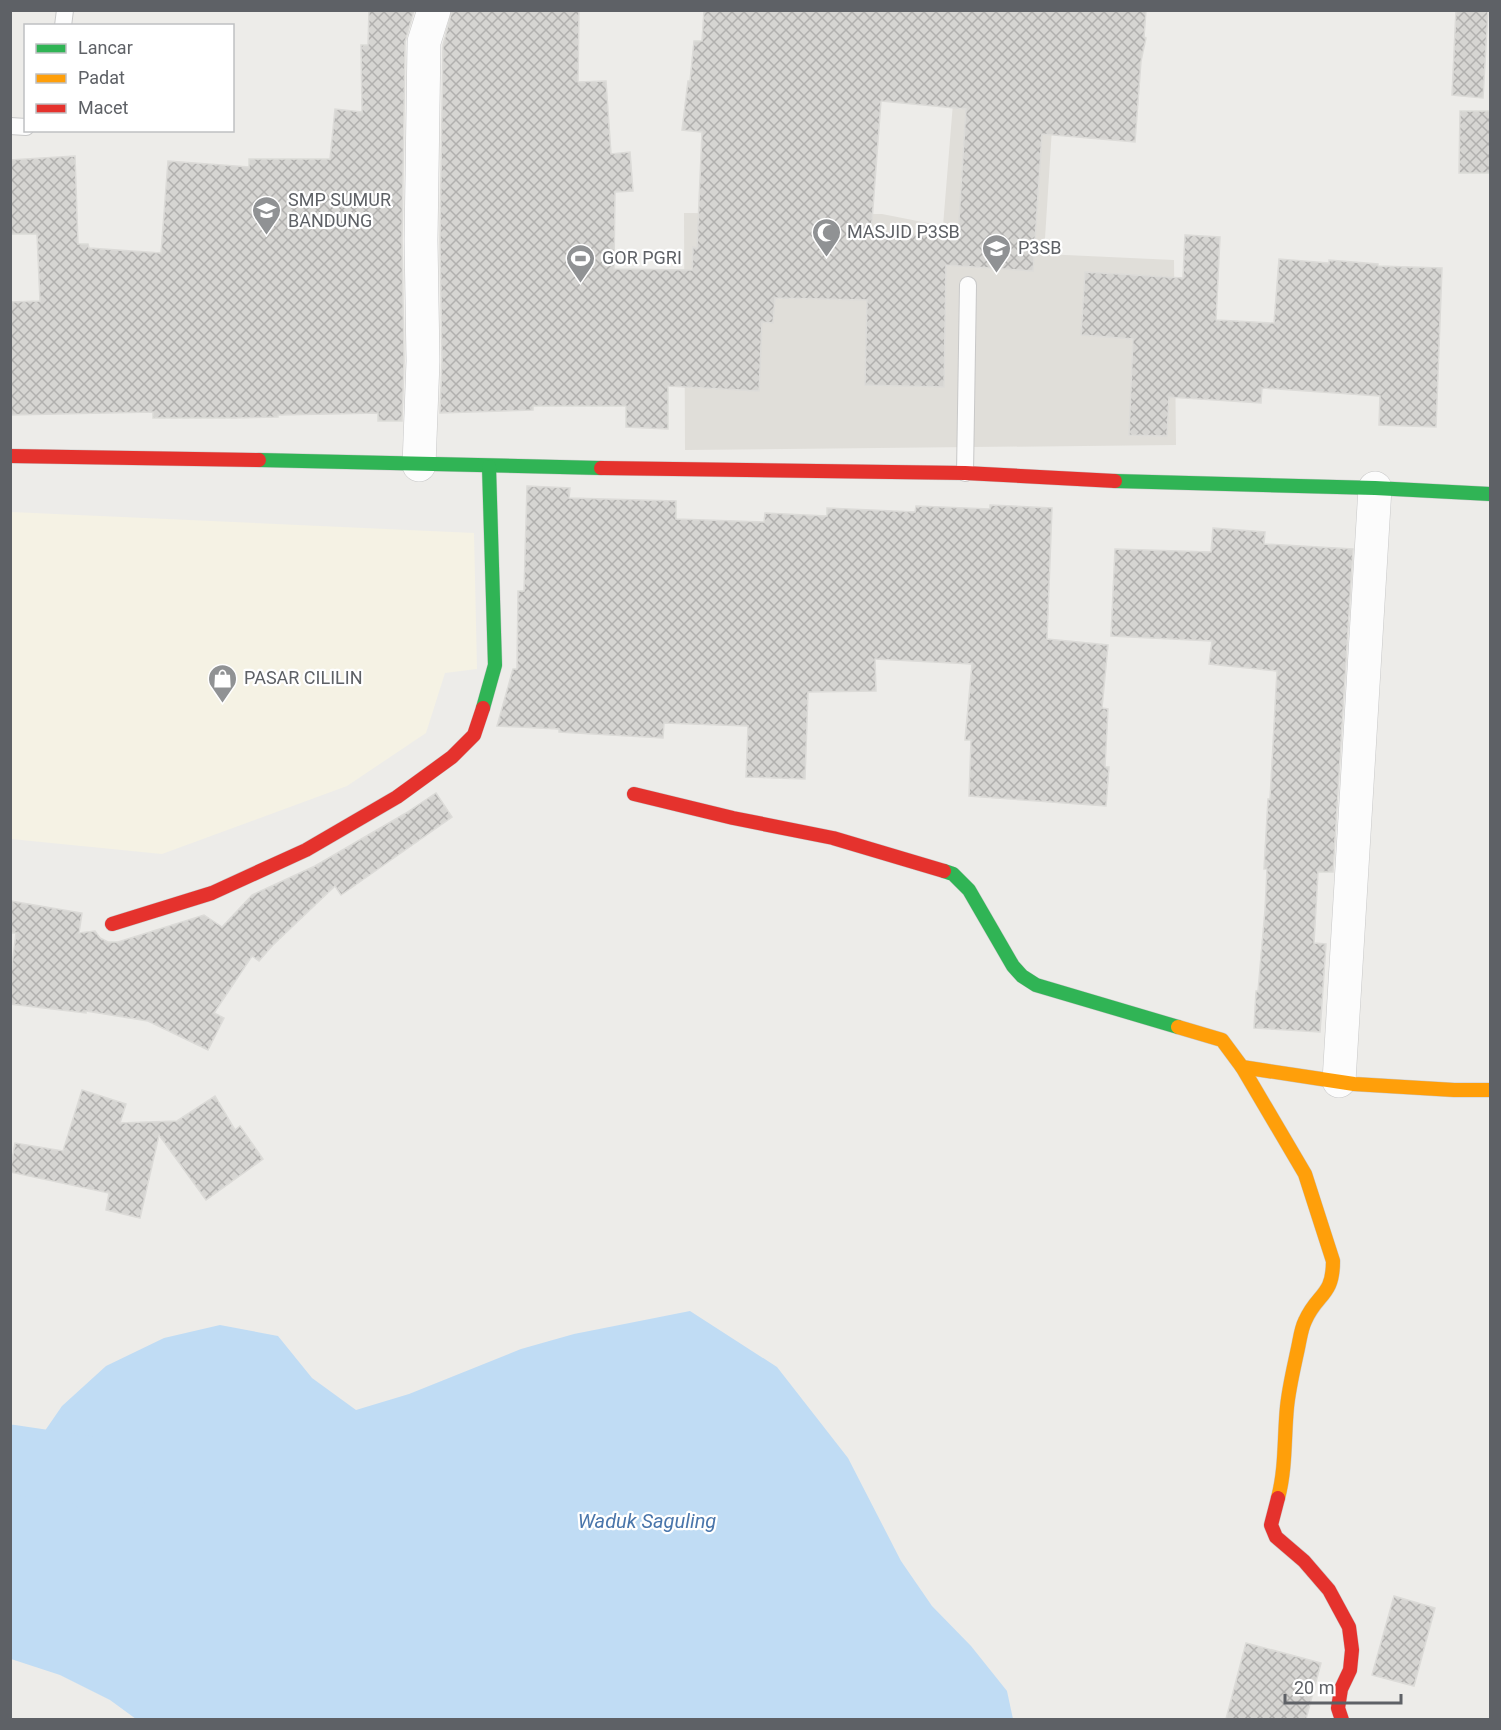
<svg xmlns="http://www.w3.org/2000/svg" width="1501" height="1730" font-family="Roboto,sans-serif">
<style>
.commercial{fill:#f5f2e4}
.education{fill:#e0ded9;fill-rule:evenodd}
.water{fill:#c0dcf4}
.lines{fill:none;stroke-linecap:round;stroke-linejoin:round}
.river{stroke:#c0dcf4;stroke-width:69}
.building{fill:url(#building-cross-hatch);stroke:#dcdbd8;stroke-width:1.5;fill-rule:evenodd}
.lane-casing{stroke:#c8c8c8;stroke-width:18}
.street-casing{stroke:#c8c8c8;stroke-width:34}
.fast-casing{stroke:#cacaca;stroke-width:15}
.slow-casing{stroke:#cacaca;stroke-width:15}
.jam-casing{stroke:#cacaca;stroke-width:15}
.lane{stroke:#fcfcfc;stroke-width:16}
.street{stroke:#fcfcfc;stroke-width:33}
.fast{stroke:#30b455;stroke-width:14}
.slow{stroke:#ff9f0a;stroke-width:14}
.jam{stroke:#e5322d;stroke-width:14}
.labels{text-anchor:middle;stroke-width:4.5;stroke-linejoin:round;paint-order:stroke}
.poi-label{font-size:18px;fill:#5e6166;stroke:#fff;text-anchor:start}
.water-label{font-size:20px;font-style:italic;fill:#4a76ab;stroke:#fff}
</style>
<defs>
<pattern id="building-cross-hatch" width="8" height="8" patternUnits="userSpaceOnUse" patternTransform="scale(1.5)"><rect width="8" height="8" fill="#d6d5d2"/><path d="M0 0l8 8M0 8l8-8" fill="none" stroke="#b1b0ae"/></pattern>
</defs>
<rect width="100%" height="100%" fill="#edece9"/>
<!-- commercial -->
<path class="commercial" d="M 11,512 L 474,533 L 477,669 L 445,673 L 426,733 L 347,786 L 162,854 L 11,839 Z"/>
<!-- education -->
<path class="education" d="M 953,103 L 1053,113 L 1044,254 L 1174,260 L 1176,445 L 685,450 L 684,213 L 882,214 L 943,226 ZM 694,247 L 730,250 L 691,286 ZM 777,267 L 773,322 L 733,320 ZM 1085,272 L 1166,277 L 1162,341 L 1081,335 ZM 867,314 L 945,317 L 944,387 ZM 1169,384 L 1167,436 L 1129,435 Z"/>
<!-- water -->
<path class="water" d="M 690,1311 L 777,1367 L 848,1458 L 901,1561 L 932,1606 L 971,1646 L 1007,1691 L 1013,1719 L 136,1719 L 110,1700 L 60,1675 L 11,1659 L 11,1480 L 62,1406 L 106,1366 L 164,1338 L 220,1325 L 278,1336 L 312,1378 L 356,1410 L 409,1394 L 521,1349 L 574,1334 Z"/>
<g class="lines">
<!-- river -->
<path class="river" d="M 10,1459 L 84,1470 L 113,1489"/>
</g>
<!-- building -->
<g class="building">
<path d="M 369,10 L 414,10 L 405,42 L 402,240 L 404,361 L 402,421 L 378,421 L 378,413 L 278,415 L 278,417 L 233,418 L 153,418 L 153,412 L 10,415 L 10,302 L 40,301 L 37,234 L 10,234 L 10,160 L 75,156 L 78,244 L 88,244 L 89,248 L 161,253 L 168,161 L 249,167 L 249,159 L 330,159 L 335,109 L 362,112 L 361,45 L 368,45 Z"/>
<path d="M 452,10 L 579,10 L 578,82 L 606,81 L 611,154 L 630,152 L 633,191 L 615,192 L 614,269 L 692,270 L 693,247 L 697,248 L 702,132 L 682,130 L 688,81 L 690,81 L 694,41 L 702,41 L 704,10 L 1146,10 L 1144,37 L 1146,38 L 1141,61 L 1135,142 L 1042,134 L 1033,271 L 946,265 L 944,387 L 865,385 L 867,300 L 775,298 L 773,323 L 762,322 L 759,391 L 668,386 L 668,429 L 626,427 L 626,406 L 533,406 L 533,410 L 440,413 L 442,361 L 440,240 L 443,45 ZM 881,101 L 966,109 L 958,235 L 871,234 Z"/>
<path d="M 1456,10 L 1488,10 L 1483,98 L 1452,95 Z"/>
<path d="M 1460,111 L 1491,111 L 1491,173 L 1459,173 Z"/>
<path d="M 1185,235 L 1220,237 L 1216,320 L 1274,323 L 1279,259 L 1329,263 L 1329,260 L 1378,264 L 1378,266 L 1442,268 L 1436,427 L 1379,425 L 1380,396 L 1262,388 L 1261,403 L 1169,397 L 1167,436 L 1129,435 L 1133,339 L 1081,335 L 1085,272 L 1183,278 Z"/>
<path d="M 527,486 L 570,488 L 569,498 L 676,501 L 676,519 L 764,522 L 765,513 L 827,516 L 827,508 L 915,512 L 916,506 L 990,509 L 990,505 L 1052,508 L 1047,639 L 1108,645 L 1102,708 L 1108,709 L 1105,767 L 1109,767 L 1106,806 L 969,796 L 971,740 L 965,740 L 972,664 L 875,659 L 876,691 L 808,692 L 805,779 L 746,777 L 748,726 L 664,723 L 663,738 L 559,732 L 559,729 L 497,726 L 513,669 L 517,669 L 518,591 L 524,591 Z"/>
<path d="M 1213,528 L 1265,532 L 1264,544 L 1353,549 L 1333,872 L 1318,872 L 1314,943 L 1326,944 L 1320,1032 L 1254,1028 L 1256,991 L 1258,991 L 1265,910 L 1267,869 L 1264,869 L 1268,799 L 1270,799 L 1277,671 L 1209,664 L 1212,641 L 1111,636 L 1115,549 L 1211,552 Z"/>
<path d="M 436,793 L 452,817 L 341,895 L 335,886 L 272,946 L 259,961 L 252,956 L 214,1013 L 224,1018 L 208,1050 L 148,1021 L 86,1011 L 86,1013 L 10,1004 L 10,982 L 16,933 L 10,933 L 10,901 L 82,913 L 79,933 L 95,931 L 100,938 L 108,942 L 118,942 L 204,915 L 222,927 L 252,895 L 315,866 L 406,813 Z"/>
<path d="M 82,1090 L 126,1104 L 120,1123 L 177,1121 L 215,1096 L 235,1130 L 240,1126 L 263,1159 L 206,1200 L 159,1135 L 140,1218 L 106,1210 L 109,1193 L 10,1172 L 15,1143 L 63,1151 Z"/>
<path d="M 1394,1596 L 1435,1608 L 1414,1686 L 1372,1675 Z"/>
<path d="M 1246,1643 L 1321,1663 L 1306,1719 L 1226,1719 Z"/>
</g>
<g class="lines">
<defs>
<g id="lane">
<path d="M 63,26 L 65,10"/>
<path d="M 10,126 L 26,127"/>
<path d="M 965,473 L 968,285"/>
</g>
<g id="street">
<path d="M 419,465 L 423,361 L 421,240 L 424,42 L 434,10"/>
<path d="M 1339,1081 L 1375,488"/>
</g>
<g id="fast">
<path d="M 259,460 L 601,468"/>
<path d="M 1115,481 L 1375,488 L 1490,494"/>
<path d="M 483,708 L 495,665 L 489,467"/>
<path d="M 944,871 L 953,874 L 969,890 L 1013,966 L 1022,976 L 1036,985 L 1178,1027"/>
</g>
<g id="slow">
<path d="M 1178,1027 L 1222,1040 L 1242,1067 L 1354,1084 L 1454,1090 L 1490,1090"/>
<path d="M 1242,1067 L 1305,1174 L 1333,1261 C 1333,1297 1317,1293 1305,1321 C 1301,1329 1300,1339 1298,1348 C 1294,1367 1289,1387 1287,1407 C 1284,1437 1286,1468 1278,1498"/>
</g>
<g id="jam">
<path d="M 10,456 L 259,460"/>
<path d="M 601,468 L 965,473 L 1115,481"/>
<path d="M 634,794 L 733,818 L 833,838 L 944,871"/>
<path d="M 112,924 L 212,893 L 306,850 L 397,797 L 452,757 L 474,735 L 483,708"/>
<path d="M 1278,1498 L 1271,1525 L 1276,1537 L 1304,1561 L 1329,1590 L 1349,1627 L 1352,1650 L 1350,1670 L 1341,1689 L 1338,1708 L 1342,1720"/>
</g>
</defs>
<!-- lane casing -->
<use href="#lane" class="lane-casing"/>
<!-- street casing -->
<use href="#street" class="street-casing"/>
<!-- fast casing -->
<use href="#fast" class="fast-casing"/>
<!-- slow casing -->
<use href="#slow" class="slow-casing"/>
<!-- jam casing -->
<use href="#jam" class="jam-casing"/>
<!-- lane -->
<use href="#lane" class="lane"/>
<!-- street -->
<use href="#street" class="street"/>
<!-- fast -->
<use href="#fast" class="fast"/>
<!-- slow -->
<use href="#slow" class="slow"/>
<!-- jam -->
<use href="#jam" class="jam"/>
</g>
<!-- icons -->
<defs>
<symbol id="school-pin" viewBox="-11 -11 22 30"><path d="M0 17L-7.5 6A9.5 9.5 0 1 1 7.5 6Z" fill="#909294" stroke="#fff"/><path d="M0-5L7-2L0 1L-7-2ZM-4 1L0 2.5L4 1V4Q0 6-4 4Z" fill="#fff"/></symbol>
<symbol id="mosque-pin" viewBox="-11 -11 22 30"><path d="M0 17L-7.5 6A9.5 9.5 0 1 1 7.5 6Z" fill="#909294" stroke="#fff"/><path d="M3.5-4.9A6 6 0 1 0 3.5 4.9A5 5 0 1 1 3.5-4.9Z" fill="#fff"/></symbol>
<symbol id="stadium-pin" viewBox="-11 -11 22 30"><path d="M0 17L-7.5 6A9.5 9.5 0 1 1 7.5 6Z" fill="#909294" stroke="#fff"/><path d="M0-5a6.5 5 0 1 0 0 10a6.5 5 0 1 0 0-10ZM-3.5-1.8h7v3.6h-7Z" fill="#fff"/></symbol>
<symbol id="shop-pin" viewBox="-11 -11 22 30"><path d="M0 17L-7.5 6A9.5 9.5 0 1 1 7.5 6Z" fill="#909294" stroke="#fff"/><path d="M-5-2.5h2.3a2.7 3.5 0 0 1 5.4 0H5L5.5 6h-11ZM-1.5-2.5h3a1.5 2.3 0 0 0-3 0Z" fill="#fff"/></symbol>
</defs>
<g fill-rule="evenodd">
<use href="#school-pin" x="250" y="194" width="33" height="45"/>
<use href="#mosque-pin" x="810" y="216" width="33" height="45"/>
<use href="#school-pin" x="980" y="232" width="33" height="45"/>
<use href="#stadium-pin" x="564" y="242" width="33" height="45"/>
<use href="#shop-pin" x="206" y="662" width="33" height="45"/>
</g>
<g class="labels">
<!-- poi labels -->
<g class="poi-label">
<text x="288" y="206">SMP SUMUR<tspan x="288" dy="21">BANDUNG</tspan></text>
<text x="847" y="238">MASJID P3SB</text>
<text x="1018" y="254">P3SB</text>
<text x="602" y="264">GOR PGRI</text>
<text x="244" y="684">PASAR CILILIN</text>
</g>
<!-- water labels -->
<g class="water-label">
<text x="647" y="1528">Waduk Saguling</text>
</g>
</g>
<!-- border -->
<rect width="1501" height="1730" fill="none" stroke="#5e6166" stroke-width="24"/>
<!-- legend -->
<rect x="24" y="24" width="210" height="108" fill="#ffffff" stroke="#bfc0c2" stroke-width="1.5"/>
<rect x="36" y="44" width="30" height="9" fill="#30b455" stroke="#bfc0c2" stroke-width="1.5"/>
<text x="78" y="54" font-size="18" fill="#5e6166">Lancar</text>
<rect x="36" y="74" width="30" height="9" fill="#ff9f0a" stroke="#bfc0c2" stroke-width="1.5"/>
<text x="78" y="84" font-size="18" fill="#5e6166">Padat</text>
<rect x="36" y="104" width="30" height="9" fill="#e5322d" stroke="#bfc0c2" stroke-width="1.5"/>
<text x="78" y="114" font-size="18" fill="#5e6166">Macet</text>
<!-- scale -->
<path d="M1285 1694v9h116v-9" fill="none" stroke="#5e6166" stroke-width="3"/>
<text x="1294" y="1694" font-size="18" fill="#5e6166" stroke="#ffffff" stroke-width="4.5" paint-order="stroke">20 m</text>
</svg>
